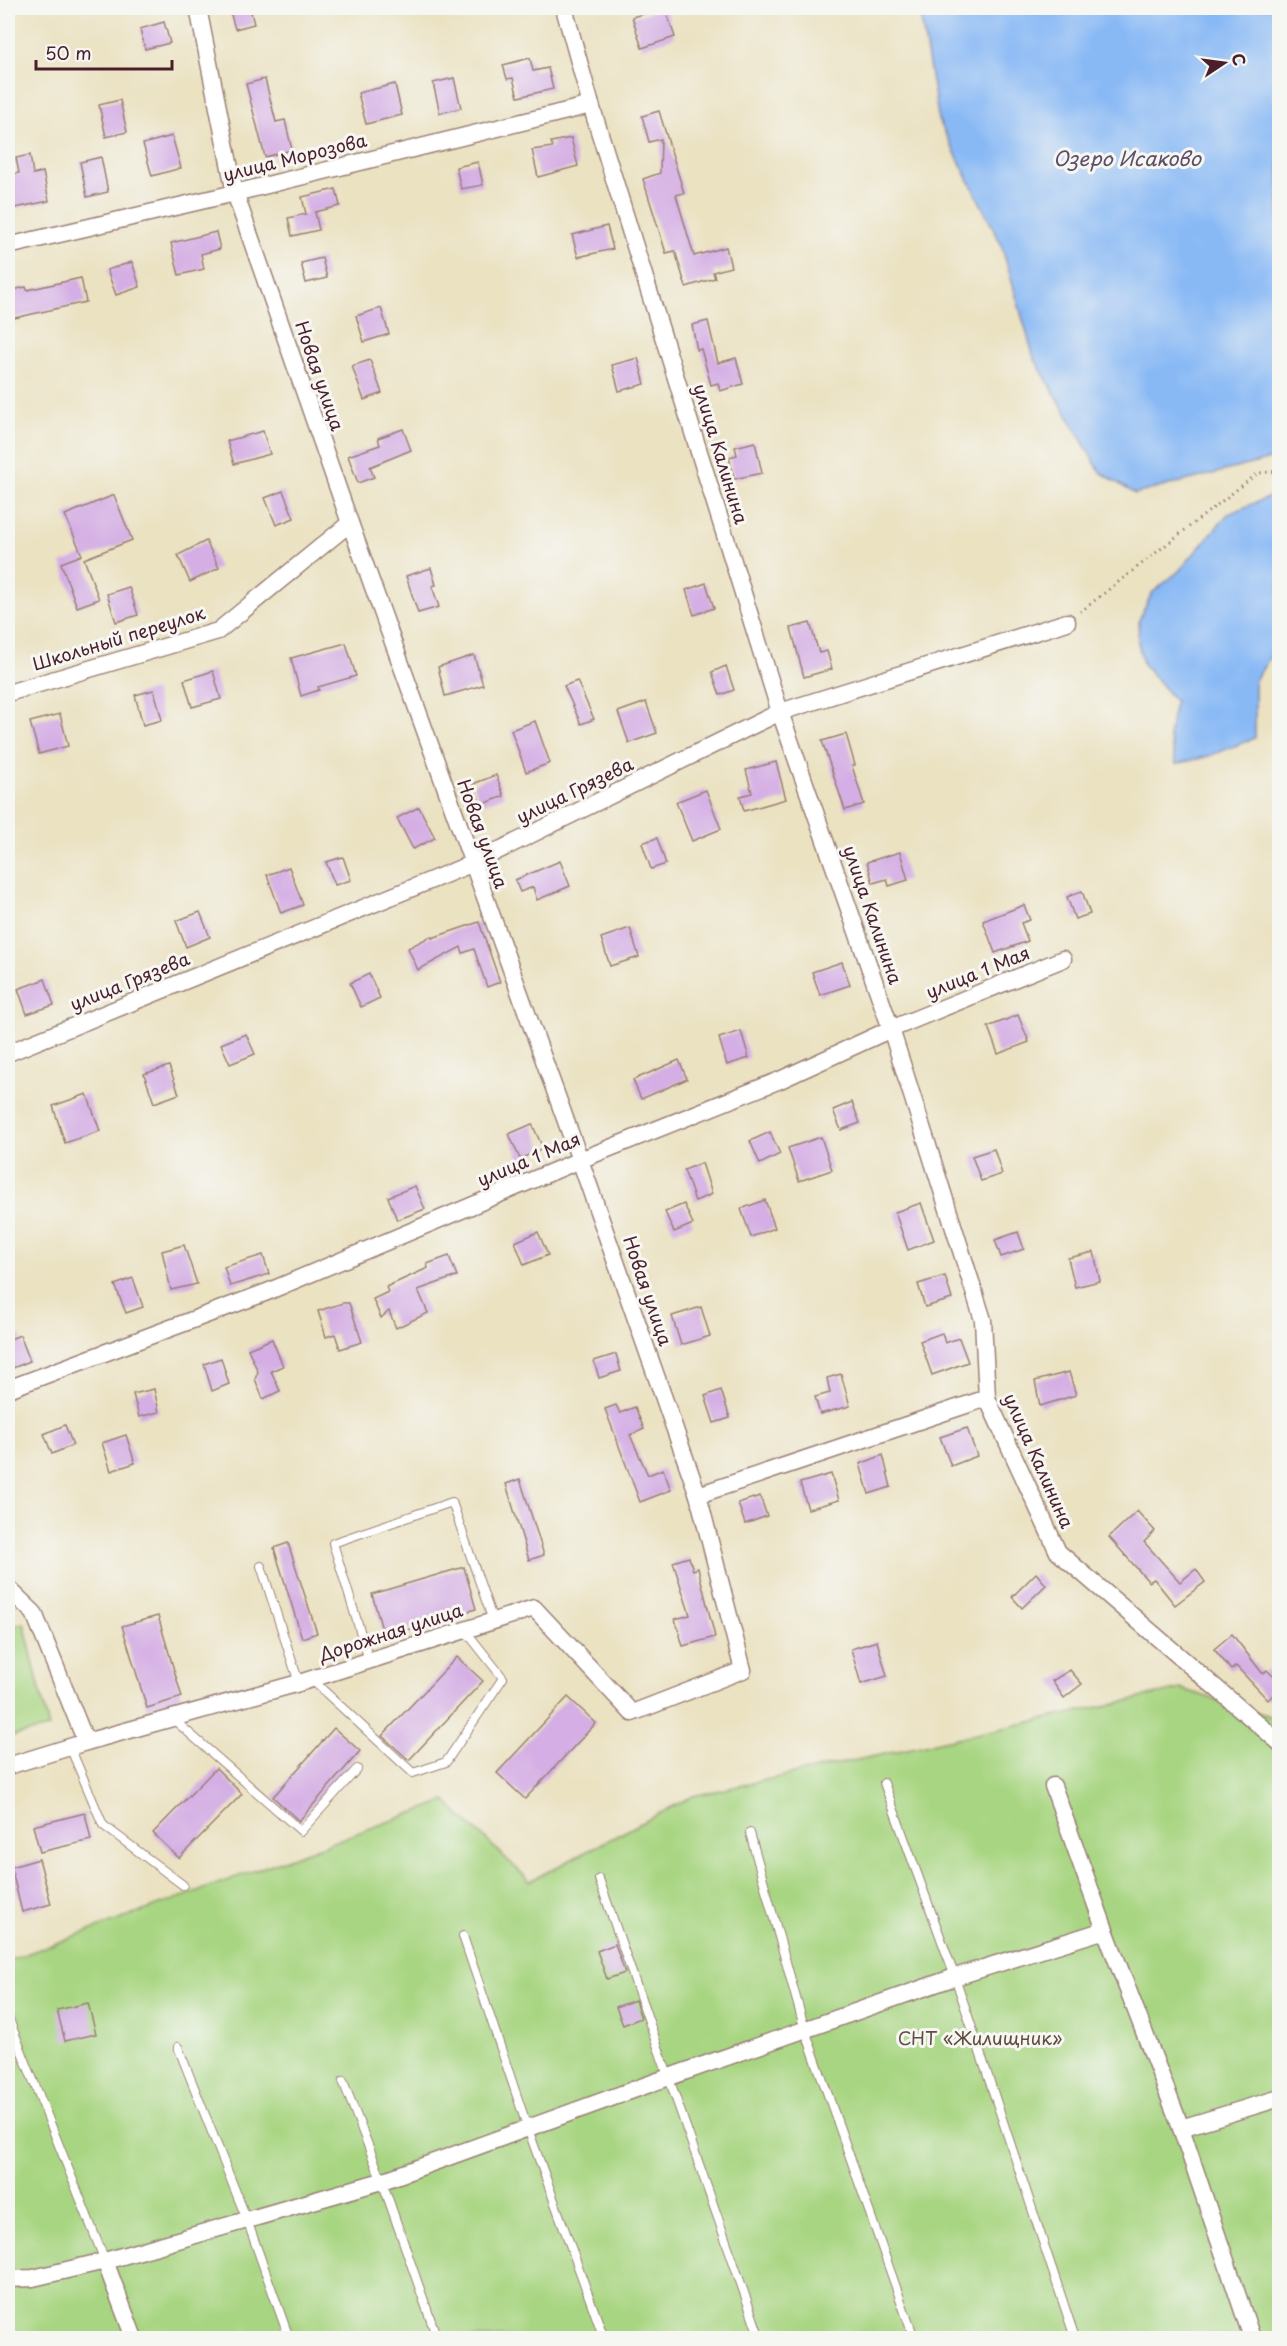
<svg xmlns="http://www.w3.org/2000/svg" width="1287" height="2346" font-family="'Playpen Sans',sans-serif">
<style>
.green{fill:#a8d581;stroke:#797a56;stroke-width:1.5}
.water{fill:#89b9f5;stroke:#6a6c90;stroke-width:1.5}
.building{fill:#d4aee4}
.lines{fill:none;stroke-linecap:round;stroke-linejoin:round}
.lane-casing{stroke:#9a8076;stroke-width:10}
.street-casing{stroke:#9a8076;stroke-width:19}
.path{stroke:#9a8076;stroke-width:3;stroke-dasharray:1.5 4.5;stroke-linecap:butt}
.lane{stroke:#fff;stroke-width:8}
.street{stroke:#fff;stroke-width:16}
.labels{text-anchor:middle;stroke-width:6;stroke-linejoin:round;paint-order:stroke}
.street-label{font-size:18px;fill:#4a1f2b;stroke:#f6f6f2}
.park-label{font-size:18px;fill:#624c40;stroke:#f6f6f2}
.water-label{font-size:20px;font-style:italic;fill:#5d4d68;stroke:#f6f6f2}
</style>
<rect width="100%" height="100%" fill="#f6f6f2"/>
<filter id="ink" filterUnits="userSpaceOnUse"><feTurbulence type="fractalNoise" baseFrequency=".0167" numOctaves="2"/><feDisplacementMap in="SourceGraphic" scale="12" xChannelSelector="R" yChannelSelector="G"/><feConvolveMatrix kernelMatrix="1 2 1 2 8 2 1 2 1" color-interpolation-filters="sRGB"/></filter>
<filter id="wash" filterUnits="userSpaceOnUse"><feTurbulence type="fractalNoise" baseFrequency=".008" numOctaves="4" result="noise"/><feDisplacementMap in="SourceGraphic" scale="24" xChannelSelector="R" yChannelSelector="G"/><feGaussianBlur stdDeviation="1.35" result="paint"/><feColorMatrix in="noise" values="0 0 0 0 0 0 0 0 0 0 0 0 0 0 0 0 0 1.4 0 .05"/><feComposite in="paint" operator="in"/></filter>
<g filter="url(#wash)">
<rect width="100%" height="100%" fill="#ebe2c2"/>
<!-- green -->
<g class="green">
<path d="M 24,1623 L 49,1728 L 8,1737 L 8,1627 Z"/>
<path d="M 1181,1689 L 1273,1717 L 1279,1715 L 1279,2338 L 8,2338 L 8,1968 L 12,1959 L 445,1801 L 530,1881 L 693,1796 Z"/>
</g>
<!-- water -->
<g class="water">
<path d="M 919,8 L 1279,8 L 1279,457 L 1135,494 L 1100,472 L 1034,358 L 1001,244 L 939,121 Z"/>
<path d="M 1276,494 L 1280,494 L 1279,644 L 1255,680 L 1255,738 L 1209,756 L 1176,764 L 1169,735 L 1175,701 L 1143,664 L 1138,642 L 1139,620 L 1152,593 L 1179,571 L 1228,514 Z"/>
</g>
<g id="blocks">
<!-- building -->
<g class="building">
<path d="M 229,8 L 250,8 L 254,24 L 235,29 Z"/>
<path d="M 665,8 L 675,37 L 642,48 L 632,17 Z"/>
<path d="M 164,22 L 170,43 L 145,49 L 140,29 Z"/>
<path d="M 530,58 L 533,71 L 548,68 L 553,89 L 518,97 L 513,78 L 507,79 L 503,65 Z"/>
<path d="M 454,78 L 461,108 L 440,113 L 433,83 Z"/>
<path d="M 265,79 L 276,122 L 285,120 L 292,150 L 265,157 L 246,84 Z"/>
<path d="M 395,84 L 402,115 L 366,124 L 358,93 Z"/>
<path d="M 120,100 L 127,132 L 106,137 L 99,105 Z"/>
<path d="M 659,111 L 684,193 L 676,195 L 694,256 L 726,247 L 731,267 L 713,272 L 715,278 L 686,287 L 675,251 L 666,253 L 643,179 L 660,173 L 661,139 L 649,142 L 642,116 Z"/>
<path d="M 172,136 L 181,168 L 152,176 L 143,144 Z"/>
<path d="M 571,138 L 578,166 L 538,177 L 532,150 L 553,147 L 551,142 Z"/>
<path d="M 30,155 L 33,174 L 43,172 L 49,201 L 15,208 L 8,175 L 19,173 L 16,158 Z"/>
<path d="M 101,157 L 108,192 L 87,197 L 80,162 Z"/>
<path d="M 478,162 L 483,185 L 461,189 L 456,167 Z"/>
<path d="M 336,189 L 340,206 L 315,212 L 319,230 L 292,236 L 288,218 L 306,214 L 302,197 Z"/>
<path d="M 607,226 L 613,249 L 578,257 L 572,235 Z"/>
<path d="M 216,232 L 220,249 L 201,254 L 204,269 L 179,275 L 171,243 Z"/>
<path d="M 322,258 L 327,278 L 306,283 L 301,263 Z"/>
<path d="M 132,262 L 140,287 L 116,295 L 107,270 Z"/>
<path d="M 81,278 L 86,302 L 10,319 L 8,291 L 26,287 L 27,290 Z"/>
<path d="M 381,308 L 389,334 L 364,342 L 356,316 Z"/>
<path d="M 708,321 L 718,363 L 736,358 L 743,384 L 720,391 L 718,383 L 711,385 L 701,349 L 697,350 L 692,325 Z"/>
<path d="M 638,358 L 645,384 L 619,391 L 612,365 Z"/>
<path d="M 370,360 L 382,393 L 364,400 L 352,366 Z"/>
<path d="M 403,429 L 411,450 L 370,467 L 374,477 L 358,483 L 348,456 L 380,445 L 378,438 Z"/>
<path d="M 263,431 L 270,454 L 234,464 L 227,441 Z"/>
<path d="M 755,442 L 762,473 L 734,479 L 729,457 L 737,455 L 735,447 Z"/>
<path d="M 283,491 L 294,518 L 276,525 L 265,498 Z"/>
<path d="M 114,495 L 132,540 L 84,559 L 99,599 L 77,607 L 61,563 L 82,555 L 65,515 Z"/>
<path d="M 206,541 L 219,568 L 190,582 L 178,555 Z"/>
<path d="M 431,568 L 436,585 L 432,586 L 439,607 L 418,613 L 406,576 Z"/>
<path d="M 706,583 L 714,608 L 694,615 L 686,590 Z"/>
<path d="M 129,587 L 138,615 L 116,622 L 107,594 Z"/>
<path d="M 810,623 L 819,653 L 827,651 L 832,669 L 804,677 L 791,628 Z"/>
<path d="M 346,643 L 356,676 L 318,687 L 319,690 L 301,696 L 291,658 Z"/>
<path d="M 474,655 L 483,685 L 445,696 L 438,667 Z"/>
<path d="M 726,666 L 734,690 L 720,695 L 712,672 Z"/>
<path d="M 213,671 L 221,699 L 192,707 L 184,680 Z"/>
<path d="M 577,681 L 594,719 L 581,724 L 564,686 Z"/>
<path d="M 154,690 L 162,720 L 143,725 L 135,695 Z"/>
<path d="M 646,702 L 657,733 L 629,743 L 618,712 Z"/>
<path d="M 60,714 L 68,746 L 39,754 L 30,722 Z"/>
<path d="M 535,721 L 550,763 L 526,772 L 511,730 Z"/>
<path d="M 846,734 L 855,765 L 852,766 L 864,804 L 845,810 L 822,741 Z"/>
<path d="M 776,762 L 786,799 L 744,811 L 740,796 L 752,793 L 746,770 Z"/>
<path d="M 496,775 L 504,796 L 481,805 L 473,784 Z"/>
<path d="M 706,790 L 721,829 L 692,841 L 676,802 Z"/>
<path d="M 419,807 L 435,838 L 413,849 L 397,818 Z"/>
<path d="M 657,838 L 666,864 L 651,869 L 642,843 Z"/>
<path d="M 900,852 L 908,880 L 889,886 L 887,879 L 873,883 L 867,862 Z"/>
<path d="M 343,857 L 351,880 L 335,885 L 326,862 Z"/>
<path d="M 560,861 L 570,886 L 537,900 L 533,887 L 520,892 L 515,880 Z"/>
<path d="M 289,867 L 303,905 L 281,913 L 267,875 Z"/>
<path d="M 1082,891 L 1090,914 L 1075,919 L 1067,897 Z"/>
<path d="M 1024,905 L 1030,920 L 1021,923 L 1028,941 L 995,953 L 983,921 Z"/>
<path d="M 200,912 L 210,937 L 186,947 L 176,921 Z"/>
<path d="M 479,922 L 500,982 L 487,987 L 474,949 L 463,953 L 461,947 L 418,970 L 408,948 L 431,936 L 432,938 Z"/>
<path d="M 630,928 L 639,957 L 610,966 L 601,938 Z"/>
<path d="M 842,962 L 850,985 L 820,995 L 812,972 Z"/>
<path d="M 369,974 L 380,998 L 361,1007 L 350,983 Z"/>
<path d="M 45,979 L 54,1005 L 27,1014 L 18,989 Z"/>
<path d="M 1018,1015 L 1029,1042 L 998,1054 L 988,1027 Z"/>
<path d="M 741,1031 L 749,1058 L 727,1065 L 719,1038 Z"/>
<path d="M 246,1034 L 255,1054 L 230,1064 L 221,1044 Z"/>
<path d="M 679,1060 L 687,1079 L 641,1099 L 633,1080 Z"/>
<path d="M 169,1066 L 179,1094 L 154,1103 L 144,1074 Z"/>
<path d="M 87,1094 L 100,1131 L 65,1143 L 53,1106 Z"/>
<path d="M 852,1102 L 860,1123 L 841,1130 L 833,1110 Z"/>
<path d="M 532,1124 L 543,1148 L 520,1159 L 509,1134 Z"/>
<path d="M 770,1132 L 780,1154 L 760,1164 L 750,1141 Z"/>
<path d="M 821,1137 L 832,1170 L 799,1181 L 788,1148 Z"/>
<path d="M 994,1149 L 1002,1174 L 981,1181 L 972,1156 Z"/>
<path d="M 702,1163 L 712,1194 L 695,1201 L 684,1170 Z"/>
<path d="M 415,1186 L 425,1209 L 397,1220 L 388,1197 Z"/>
<path d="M 765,1200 L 775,1228 L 751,1237 L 741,1209 Z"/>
<path d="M 921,1203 L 934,1240 L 908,1250 L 895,1212 Z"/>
<path d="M 684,1204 L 693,1224 L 674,1232 L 665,1212 Z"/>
<path d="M 538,1232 L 548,1255 L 524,1265 L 515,1242 Z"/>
<path d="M 1018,1232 L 1024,1249 L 1001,1257 L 995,1240 Z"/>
<path d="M 184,1245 L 197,1284 L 171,1290 L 162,1251 Z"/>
<path d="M 1094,1252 L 1100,1281 L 1075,1287 L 1068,1258 Z"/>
<path d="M 263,1255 L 269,1274 L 230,1286 L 224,1267 Z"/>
<path d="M 449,1256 L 457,1276 L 418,1290 L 428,1313 L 396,1328 L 389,1311 L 381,1318 L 373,1299 L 388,1292 L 386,1287 L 428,1268 L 427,1264 Z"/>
<path d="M 945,1276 L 952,1299 L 925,1307 L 918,1284 Z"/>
<path d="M 133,1278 L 143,1307 L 126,1313 L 115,1285 Z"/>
<path d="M 343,1303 L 349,1303 L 362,1342 L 340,1349 L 335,1334 L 326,1337 L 318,1311 Z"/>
<path d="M 701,1307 L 710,1336 L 681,1345 L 672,1316 Z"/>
<path d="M 942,1333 L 945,1343 L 959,1338 L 968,1362 L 932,1375 L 920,1341 Z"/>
<path d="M 20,1335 L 30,1361 L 13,1368 L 8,1353 L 8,1340 Z"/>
<path d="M 272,1339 L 283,1366 L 271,1371 L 280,1391 L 263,1399 L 255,1379 L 258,1372 L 248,1349 Z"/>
<path d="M 616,1354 L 621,1371 L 599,1378 L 594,1361 Z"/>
<path d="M 221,1358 L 229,1384 L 212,1391 L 204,1364 Z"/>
<path d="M 1069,1372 L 1076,1395 L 1040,1406 L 1035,1381 Z"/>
<path d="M 841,1374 L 850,1406 L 820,1414 L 815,1397 L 830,1393 L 827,1378 Z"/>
<path d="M 154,1389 L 159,1412 L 139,1417 L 133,1394 Z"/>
<path d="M 721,1390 L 730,1418 L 714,1423 L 705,1396 Z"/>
<path d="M 616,1405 L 620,1413 L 635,1407 L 644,1429 L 630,1435 L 648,1475 L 663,1469 L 671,1490 L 640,1502 L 605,1409 Z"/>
<path d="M 65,1425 L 73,1445 L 52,1454 L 44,1434 Z"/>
<path d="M 967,1428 L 977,1456 L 951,1466 L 940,1437 Z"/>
<path d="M 126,1435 L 135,1463 L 111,1471 L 102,1443 Z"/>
<path d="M 883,1455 L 891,1487 L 869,1494 L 860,1464 Z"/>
<path d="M 831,1474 L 839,1500 L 808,1509 L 800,1483 Z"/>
<path d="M 520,1479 L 544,1555 L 529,1560 L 506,1484 Z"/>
<path d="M 760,1496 L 767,1516 L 745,1524 L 738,1503 Z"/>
<path d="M 1137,1511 L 1155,1531 L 1144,1542 L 1180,1582 L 1196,1569 L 1205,1582 L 1175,1605 L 1154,1579 L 1149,1582 L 1109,1537 Z"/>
<path d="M 288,1543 L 317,1633 L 302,1638 L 274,1548 Z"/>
<path d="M 689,1557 L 693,1570 L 698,1568 L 715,1637 L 683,1646 L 675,1619 L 690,1615 L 673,1562 Z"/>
<path d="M 464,1567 L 476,1609 L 384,1637 L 372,1594 Z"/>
<path d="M 1036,1573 L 1046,1585 L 1022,1608 L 1012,1597 Z"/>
<path d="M 158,1616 L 182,1697 L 147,1708 L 122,1626 Z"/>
<path d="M 1232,1634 L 1263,1674 L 1267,1670 L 1280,1683 L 1280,1688 L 1268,1700 L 1236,1666 L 1231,1670 L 1214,1649 Z"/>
<path d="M 877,1641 L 887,1676 L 861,1684 L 851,1649 Z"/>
<path d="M 457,1657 L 483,1681 L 409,1760 L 382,1736 Z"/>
<path d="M 1070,1670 L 1082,1684 L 1064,1698 L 1052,1681 Z"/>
<path d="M 568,1697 L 596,1723 L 525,1799 L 497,1773 Z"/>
<path d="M 334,1728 L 360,1751 L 299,1821 L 273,1797 Z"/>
<path d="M 216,1768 L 242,1794 L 179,1858 L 153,1833 Z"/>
<path d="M 85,1813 L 91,1840 L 40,1852 L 33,1826 Z"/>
<path d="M 39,1859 L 51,1904 L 22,1912 L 11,1867 Z"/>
<path d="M 615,1944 L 625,1973 L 607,1979 L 597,1951 Z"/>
<path d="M 635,2000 L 641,2018 L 623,2025 L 616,2007 Z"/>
<path d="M 88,2003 L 96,2034 L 65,2041 L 57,2010 Z"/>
</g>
</g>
</g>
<g filter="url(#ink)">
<use href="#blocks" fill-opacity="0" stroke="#9a8076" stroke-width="1.5"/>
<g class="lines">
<defs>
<g id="lane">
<path d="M 261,1566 L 299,1683"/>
<path d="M 369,1660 L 333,1543 L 452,1502 L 493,1621"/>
<path d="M 311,1679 L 413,1773 L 446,1762 L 503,1678 L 465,1630"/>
<path d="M 172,1718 L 301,1831 L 357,1769"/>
<path d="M 70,1747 L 103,1825 L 183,1885"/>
<path d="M 884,1783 L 955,1977 L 1075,2338"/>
<path d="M 750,1833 L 805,2030 L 914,2338"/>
<path d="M 599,1879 L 760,2338"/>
<path d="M 463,1936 L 528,2129 L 604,2338"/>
<path d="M 8,2017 L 105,2261"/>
<path d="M 178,2047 L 247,2220 L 289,2338"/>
<path d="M 343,2081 L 382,2181 L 437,2338"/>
</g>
<g id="street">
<path d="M 564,8 L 591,105 L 780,712 L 891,1029 L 983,1320 L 987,1398 L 1058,1552 L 1280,1743"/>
<path d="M 8,246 L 235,193 L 591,105"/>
<path d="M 8,693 L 218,631 L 350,523"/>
<path d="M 8,1053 L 471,864 L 780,712 L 1067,622"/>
<path d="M 8,1389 L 267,1292 L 580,1160 L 780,1080 L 891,1029 L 1063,959"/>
<path d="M 698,1495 L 987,1398"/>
<path d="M 8,1588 L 34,1613 L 86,1742"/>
<path d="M 8,1766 L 86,1742 L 299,1683 L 534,1608 L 632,1713 L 743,1670 L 698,1495 L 580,1160 L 350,523 L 235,193 L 198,8"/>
<path d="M 1105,1930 L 1181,2128 L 1280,2098"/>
<path d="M 1181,2128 L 1252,2338"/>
<path d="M 105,2261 L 134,2338"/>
<path d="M 8,2279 L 33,2278 L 105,2261 L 382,2181 L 655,2082 L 955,1977 L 1105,1930 L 1053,1786"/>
</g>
</defs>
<!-- lane casing -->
<use href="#lane" class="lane-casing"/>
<!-- street casing -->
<use href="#street" class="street-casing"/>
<!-- path -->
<path class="path" d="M 1080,612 L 1258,473 L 1280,471"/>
<!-- lane -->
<use href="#lane" class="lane"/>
<!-- street -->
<use href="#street" class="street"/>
</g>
</g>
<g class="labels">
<!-- street labels -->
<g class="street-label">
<text transform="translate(295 158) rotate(-14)" y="6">улица Морозова</text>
<text transform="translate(319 376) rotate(71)" y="6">Новая улица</text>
<text transform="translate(720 454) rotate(73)" y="6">улица Калинина</text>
<text transform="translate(119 639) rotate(-17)" y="6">Школьный переулок</text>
<text transform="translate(575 791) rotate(-26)" y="6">улица Грязева</text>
<text transform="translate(482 834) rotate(70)" y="6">Новая улица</text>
<text transform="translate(872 915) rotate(71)" y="6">улица Калинина</text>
<text transform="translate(978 973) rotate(-22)" y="6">улица 1 Мая</text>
<text transform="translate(130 982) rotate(-22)" y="6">улица Грязева</text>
<text transform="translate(529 1160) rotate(-23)" y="6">улица 1 Мая</text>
<text transform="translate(647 1291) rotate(71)" y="6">Новая улица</text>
<text transform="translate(1038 1461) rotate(66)" y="6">улица Калинина</text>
<text transform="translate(391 1633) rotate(-18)" y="6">Дорожная улица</text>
</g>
<!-- park labels -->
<g class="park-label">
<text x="980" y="2045">СНТ «Жилищник»</text>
</g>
<!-- water labels -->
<g class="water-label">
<text x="1127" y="166">Озеро Исаково</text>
</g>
</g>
<!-- margin -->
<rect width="1287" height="2346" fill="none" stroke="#f6f6f2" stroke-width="30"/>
<!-- north arrow -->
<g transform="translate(1224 63) rotate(77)" stroke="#f6f6f2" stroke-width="4.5" paint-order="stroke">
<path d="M0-4.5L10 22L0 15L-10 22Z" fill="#4a1f2b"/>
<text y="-9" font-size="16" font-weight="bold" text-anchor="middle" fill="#4a1f2b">С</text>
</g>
<!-- scale -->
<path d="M36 60v9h136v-9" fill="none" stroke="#4a1f2b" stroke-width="3"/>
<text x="45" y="60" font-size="18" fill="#4a1f2b" stroke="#f6f6f2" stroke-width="4.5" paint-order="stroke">50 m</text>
</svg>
